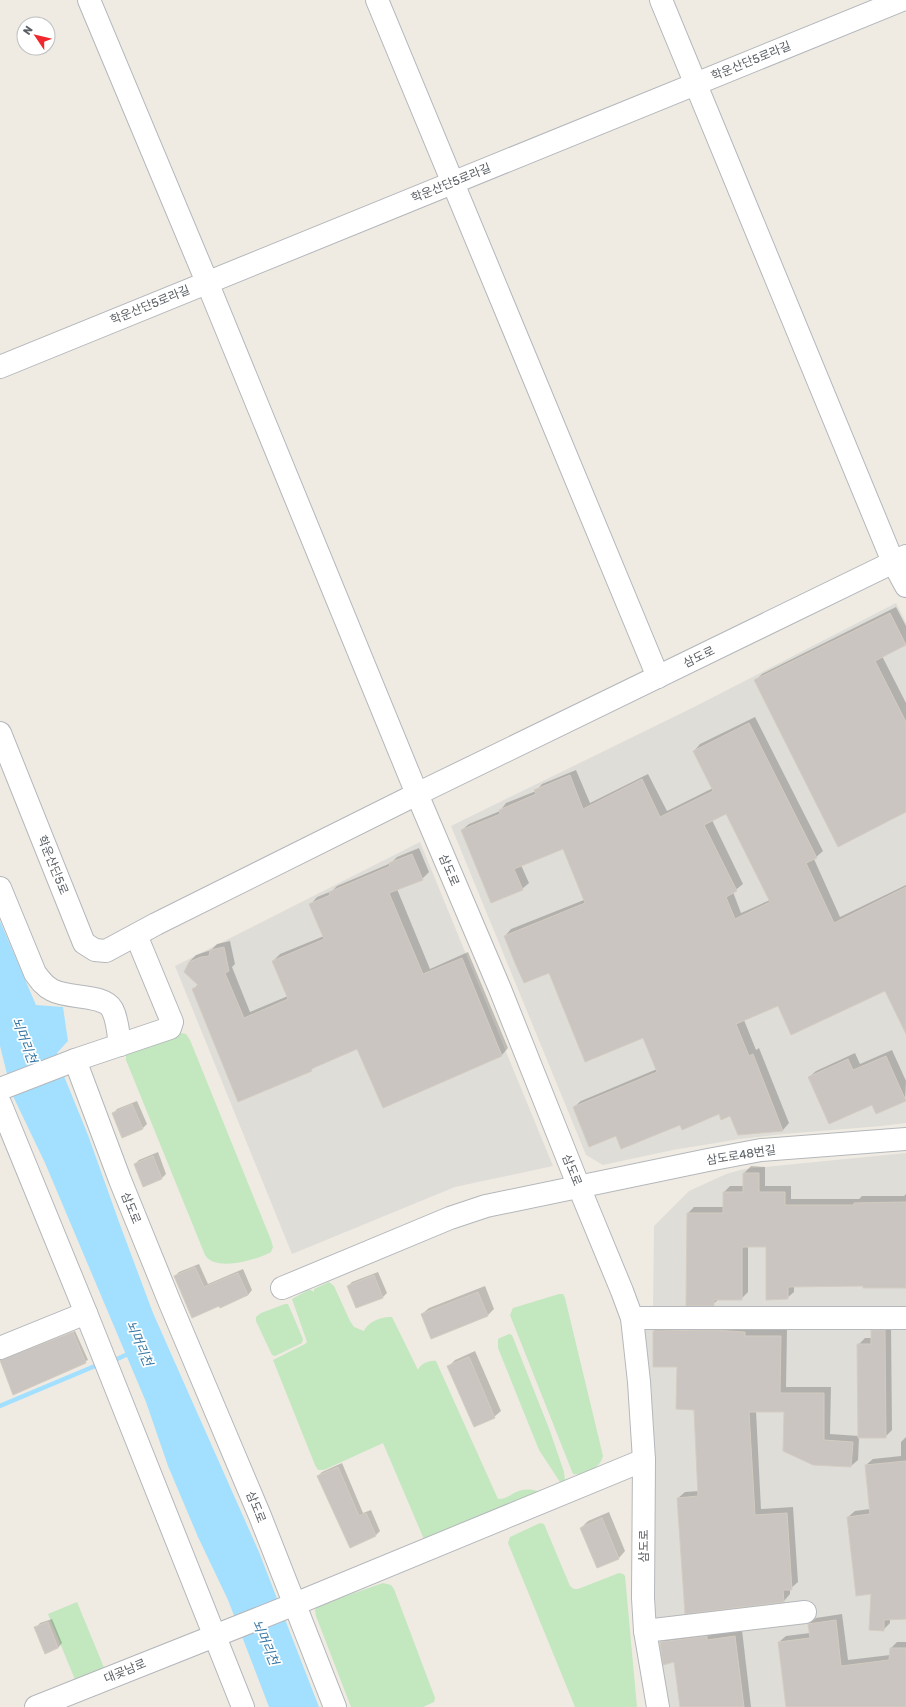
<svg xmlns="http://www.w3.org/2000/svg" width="906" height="1707" font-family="Rubik,'Noto Sans KR',sans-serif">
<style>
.industrial{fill:#dfddd8}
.green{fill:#c3e7be}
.water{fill:#a3e0ff}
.shadow{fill:#0003;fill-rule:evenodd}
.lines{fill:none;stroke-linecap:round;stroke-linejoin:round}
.stream{stroke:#a3e0ff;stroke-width:4.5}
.building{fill:#cac5c0;stroke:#d4ccc1;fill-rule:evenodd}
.minor-casing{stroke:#b4b7bb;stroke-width:24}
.minor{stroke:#fff;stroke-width:22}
.labels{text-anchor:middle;stroke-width:3.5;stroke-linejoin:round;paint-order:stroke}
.street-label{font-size:12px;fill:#5b6065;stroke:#fff}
.water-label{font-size:13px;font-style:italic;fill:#3777a3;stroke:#fff}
</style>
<rect width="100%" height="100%" fill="#efebe3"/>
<!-- industrial -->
<g class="industrial">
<path d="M 896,603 L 906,623 L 906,1123 L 882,1126 L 783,1134 L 740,1139 L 673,1150 L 603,1165 L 586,1155 L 451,826 L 696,706 Z"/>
<path d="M 420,842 L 553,1166 L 455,1187 L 292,1254 L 175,966 Z"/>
<path d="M 906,1153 L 906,1707 L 664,1707 L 655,1664 L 641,1312 L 653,1311 L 654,1226 L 689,1191 L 726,1174 L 744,1169 Z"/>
</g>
<!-- green -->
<g class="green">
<path d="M 181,1033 L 186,1034 L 190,1040 L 271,1240 L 273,1247 L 271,1252 C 257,1260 215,1272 205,1255 L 126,1060 L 126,1052 Z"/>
<path d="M 329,1282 L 334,1286 L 350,1321 L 354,1327 L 364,1331 C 367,1322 382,1316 392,1317 L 418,1370 C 420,1364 429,1360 436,1361 L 498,1499 C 513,1499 514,1485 538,1491 L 541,1496 L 426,1544 L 383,1443 L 324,1470 L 318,1470 L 315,1465 L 273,1360 L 305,1344 L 307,1342 L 292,1299 L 308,1290 L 311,1290 L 314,1292 L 314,1289 Z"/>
<path d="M 559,1294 L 563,1294 L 565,1298 L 603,1456 C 600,1468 585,1476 573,1474 L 510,1315 L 513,1308 Z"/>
<path d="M 285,1304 L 288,1304 L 303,1339 L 302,1343 L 275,1356 L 272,1355 L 256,1321 L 256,1317 L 261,1313 Z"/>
<path d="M 509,1334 L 512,1335 L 550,1431 L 564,1472 L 565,1480 L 563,1483 L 560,1482 L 539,1450 L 498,1348 L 498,1339 Z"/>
<path d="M 540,1523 L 544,1524 L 570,1586 L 574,1589 L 578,1589 L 619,1573 L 623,1574 L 625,1576 L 637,1707 L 575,1707 L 508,1543 L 510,1537 Z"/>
<path d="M 383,1583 L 391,1585 L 394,1589 L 435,1698 L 434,1702 L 423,1707 L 351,1707 L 316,1616 L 315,1610 L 317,1606 Z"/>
<path d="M 77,1602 L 105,1670 L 76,1682 L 48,1614 Z"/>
</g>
<!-- water -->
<path class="water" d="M 0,921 L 36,1005 L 63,1007 L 68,1041 L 57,1053 L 64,1076 L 88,1135 L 119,1222 L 153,1313 L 259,1552 L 319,1707 L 269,1707 L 228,1600 L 198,1537 L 168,1466 L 146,1402 L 45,1163 L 12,1094 L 0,1046 Z"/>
<!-- shadow -->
<g class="shadow">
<path d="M 896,607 L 906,626 L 906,643 L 882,656 L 906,703 L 906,811 L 755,681 L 762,674 Z"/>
<path d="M 755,717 L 823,851 L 814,859 L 840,917 L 906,885 L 906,1032 L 886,990 L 779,1005 L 744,1020 L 756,1050 L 759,1048 L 789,1123 L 783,1130 L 739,1134 L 731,1115 L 719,1113 L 680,1124 L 616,1135 L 574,1107 L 581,1101 L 657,1069 L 643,1036 L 505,936 L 511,929 L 584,900 L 564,848 L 521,865 L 529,883 L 522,889 L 462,830 L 469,824 L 500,811 L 506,803 L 536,791 L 542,784 L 576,770 L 590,803 L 648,774 L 667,811 L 713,788 L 694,751 L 700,744 ZM 726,812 L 770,900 L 741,913 L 733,892 L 743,884 L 712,820 Z"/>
<path d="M 419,848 L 429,872 L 422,879 L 397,889 L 430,969 L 468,952 L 508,1048 L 502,1055 L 383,1106 L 358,1048 L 316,1066 L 311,1070 L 193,989 L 199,984 L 189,962 L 196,955 L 211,950 L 217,944 L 230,941 L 235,964 L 232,967 L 250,1012 L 288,996 L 273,961 L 280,954 L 324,936 L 311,904 L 317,897 L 332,891 L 337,886 L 391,863 L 397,857 Z"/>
<path d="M 892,1050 L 906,1081 L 905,1100 L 873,1103 L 809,1077 L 816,1071 L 855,1053 L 860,1064 Z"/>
<path d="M 137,1101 L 147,1124 L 143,1128 L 113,1114 L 117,1109 Z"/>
<path d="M 158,1152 L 166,1174 L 162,1178 L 144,1185 L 135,1164 L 139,1160 Z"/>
<path d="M 751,1166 L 765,1167 L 765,1186 L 791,1186 L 791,1199 L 859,1199 L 862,1196 L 904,1196 L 906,1194 L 906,1287 L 864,1285 L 794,1286 L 794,1292 L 787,1298 L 767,1246 L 748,1246 L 748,1292 L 741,1299 L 719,1299 L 713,1304 L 688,1213 L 694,1207 L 724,1207 L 724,1192 L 730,1186 L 744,1186 L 744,1173 Z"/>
<path d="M 199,1264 L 208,1284 L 243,1269 L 252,1290 L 248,1295 L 221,1306 L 175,1276 L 179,1272 Z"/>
<path d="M 378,1272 L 387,1293 L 383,1297 L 357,1307 L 348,1286 L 352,1282 Z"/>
<path d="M 485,1286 L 494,1309 L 487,1316 L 422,1314 L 429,1308 Z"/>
<path d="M 879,1324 L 891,1324 L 892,1430 L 885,1437 L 859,1437 L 858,1460 L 851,1466 L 785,1411 L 756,1411 L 761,1509 L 793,1507 L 798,1582 L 790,1589 L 790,1594 L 784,1601 L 678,1498 L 685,1492 L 699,1491 L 695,1408 L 678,1366 L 654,1331 L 660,1325 L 751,1326 L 751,1330 L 787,1330 L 786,1387 L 831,1387 L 830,1434 L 859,1436 L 858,1345 L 865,1338 L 872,1338 L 872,1331 Z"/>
<path d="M 75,1331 L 88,1360 L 13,1393 L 0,1361 Z"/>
<path d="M 475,1351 L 501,1411 L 494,1417 L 449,1366 L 455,1360 Z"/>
<path d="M 906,1437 L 906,1618 L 890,1619 L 890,1623 L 883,1630 L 848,1517 L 855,1511 L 870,1509 L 866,1465 L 873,1459 L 901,1456 L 901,1442 Z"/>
<path d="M 342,1463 L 363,1513 L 371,1510 L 380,1531 L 376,1535 L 318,1476 L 322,1472 Z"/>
<path d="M 609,1512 L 625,1551 L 619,1558 L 598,1567 L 581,1528 L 588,1521 Z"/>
<path d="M 842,1614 L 848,1660 L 890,1655 L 891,1648 L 897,1642 L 906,1642 L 906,1707 L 787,1707 L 779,1642 L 786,1636 L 810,1633 L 809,1624 L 816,1618 Z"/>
<path d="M 52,1619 L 62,1643 L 58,1648 L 36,1628 L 40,1623 Z"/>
<path d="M 742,1630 L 751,1707 L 681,1707 L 675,1660 L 661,1643 L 667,1636 Z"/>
</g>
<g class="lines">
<!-- stream -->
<g class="stream">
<path d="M 115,1360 L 130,1353"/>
<path d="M 0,1406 L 95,1366"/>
</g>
</g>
<!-- building -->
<g class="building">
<path d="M 890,613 L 906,645 L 875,661 L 906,722 L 906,812 L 838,847 L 754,680 Z"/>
<path d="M 749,723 L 817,858 L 806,863 L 834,923 L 906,887 L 906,1034 L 885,991 L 791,1035 L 778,1006 L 736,1024 L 749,1056 L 753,1054 L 783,1131 L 738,1135 L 730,1116 L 721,1120 L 719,1114 L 682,1130 L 680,1125 L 621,1149 L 616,1136 L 589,1147 L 573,1107 L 657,1072 L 643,1038 L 585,1062 L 549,973 L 524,983 L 515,963 L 504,936 L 585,903 L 563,849 L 514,869 L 523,890 L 491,903 L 461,830 L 500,814 L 499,810 L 536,794 L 534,790 L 570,775 L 583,809 L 642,779 L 660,817 L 713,791 L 693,751 ZM 726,814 L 770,902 L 735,919 L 726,897 L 737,891 L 704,825 Z"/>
<path d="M 412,854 L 423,880 L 389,893 L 423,974 L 462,958 L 502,1056 L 383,1108 L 357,1049 L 311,1069 L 312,1071 L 238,1102 L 192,989 L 199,986 L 184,972 L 189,962 L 201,957 L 209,956 L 210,950 L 224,947 L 229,971 L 225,973 L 244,1018 L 288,999 L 272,961 L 324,939 L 309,904 L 330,895 L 329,892 L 390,866 L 389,863 Z"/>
<path d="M 886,1056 L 906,1101 L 876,1114 L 872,1105 L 829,1124 L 808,1077 L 848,1059 L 853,1070 Z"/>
<path d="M 132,1104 L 143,1129 L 122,1138 L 112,1113 Z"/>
<path d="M 153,1156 L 162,1179 L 143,1187 L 134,1164 Z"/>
<path d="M 743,1173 L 759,1173 L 759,1192 L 785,1192 L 785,1205 L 854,1205 L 854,1203 L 906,1202 L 906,1288 L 863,1288 L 863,1286 L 788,1287 L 788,1299 L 766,1300 L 766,1247 L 742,1247 L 742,1300 L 714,1300 L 714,1306 L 686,1306 L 687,1213 L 723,1213 L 723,1192 L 743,1192 Z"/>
<path d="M 195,1267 L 204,1287 L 238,1273 L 248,1295 L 220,1308 L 219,1306 L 192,1318 L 174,1276 Z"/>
<path d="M 374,1275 L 383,1298 L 356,1308 L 347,1286 Z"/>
<path d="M 478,1292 L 488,1316 L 431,1339 L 421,1314 Z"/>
<path d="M 714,1330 L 745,1332 L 745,1336 L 781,1336 L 780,1393 L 824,1393 L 824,1440 L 853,1442 L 851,1467 L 813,1465 L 783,1451 L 784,1412 L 749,1412 L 755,1515 L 787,1513 L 792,1590 L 783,1590 L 784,1602 L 685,1614 L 677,1498 L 698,1496 L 694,1410 L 676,1409 L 677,1367 L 653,1367 L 653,1331 Z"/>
<path d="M 871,1330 L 885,1330 L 886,1438 L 858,1438 L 857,1344 L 871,1344 Z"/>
<path d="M 73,1332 L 86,1363 L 13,1395 L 0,1360 Z"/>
<path d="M 469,1357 L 495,1418 L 474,1427 L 447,1366 Z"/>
<path d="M 906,1461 L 906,1619 L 884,1620 L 884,1631 L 869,1630 L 871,1594 L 856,1596 L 847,1517 L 870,1514 L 865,1465 Z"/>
<path d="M 338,1467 L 359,1516 L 366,1513 L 376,1536 L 350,1548 L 317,1476 Z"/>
<path d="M 602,1518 L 619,1559 L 597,1568 L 580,1528 Z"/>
<path d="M 836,1620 L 841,1666 L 889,1660 L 890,1648 L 906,1648 L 906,1707 L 786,1707 L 778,1642 L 810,1638 L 808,1624 Z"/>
<path d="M 48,1622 L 58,1648 L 45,1654 L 34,1627 Z"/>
<path d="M 707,1636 L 707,1640 L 735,1636 L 744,1707 L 680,1707 L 674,1662 L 663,1665 L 660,1642 Z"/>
</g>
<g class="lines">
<defs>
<g id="minor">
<path d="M 377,0 L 658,677"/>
<path d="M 661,0 L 893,562 L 906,586"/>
<path d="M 0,367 L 902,0"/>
<path d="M 0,733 L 84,943 L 95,950 L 106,951 L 156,924 L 417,794 L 207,282 L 89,0"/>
<path d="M 0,888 L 35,973 C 40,980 44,986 52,990 C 68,999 104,994 112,1009 C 118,1020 118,1033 120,1045"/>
<path d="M 75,1060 L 120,1180 L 170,1303 L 260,1516 L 335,1707"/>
<path d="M 0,1089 L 75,1060 L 170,1028 L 172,1022 L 136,935"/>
<path d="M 0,1103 L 86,1313 L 243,1707"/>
<path d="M 282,1288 L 450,1218 L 486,1206 L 708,1160 L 761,1150 L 906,1139"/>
<path d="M 632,1318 L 906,1318"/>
<path d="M 0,1348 L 86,1313"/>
<path d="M 645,1631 L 805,1612"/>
<path d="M 36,1707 L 295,1604 L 644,1460"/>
<path d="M 658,1707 L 645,1631 L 643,1598 L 644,1460 L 639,1382 L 632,1318 L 622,1291 L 579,1187 L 500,989 L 417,794 L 906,556"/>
</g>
</defs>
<!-- minor casing -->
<use href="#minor" class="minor-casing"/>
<!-- minor -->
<use href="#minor" class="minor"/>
</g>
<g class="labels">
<!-- street labels -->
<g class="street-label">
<text transform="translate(751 61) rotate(-22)" y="4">학운산단5로라길</text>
<text transform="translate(451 183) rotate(-22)" y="4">학운산단5로라길</text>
<text transform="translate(150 305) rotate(-22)" y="4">학운산단5로라길</text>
<text transform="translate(699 657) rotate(-26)" y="4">삼도로</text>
<text transform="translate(53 865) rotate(68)" y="4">학운산단5로</text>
<text transform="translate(449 870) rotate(67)" y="4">삼도로</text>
<text transform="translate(741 1155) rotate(-9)" y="4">삼도로48번길</text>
<text transform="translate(572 1170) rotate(68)" y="4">삼도로</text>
<text transform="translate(131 1208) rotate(68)" y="4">삼도로</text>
<text transform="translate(256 1507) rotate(68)" y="4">삼도로</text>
<text transform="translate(644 1546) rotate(-90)" y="4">삼도로</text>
<text transform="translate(125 1671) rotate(-22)" y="4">대곶남로</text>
</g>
<!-- water labels -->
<g class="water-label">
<text transform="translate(25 1040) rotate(69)" y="5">뇌머리천</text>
<text transform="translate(140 1343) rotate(67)" y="5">뇌머리천</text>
<text transform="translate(266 1642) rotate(67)" y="5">뇌머리천</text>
</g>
</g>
<!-- north arrow -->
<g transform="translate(36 36) rotate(305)"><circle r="19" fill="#ffffff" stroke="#bdbfc1"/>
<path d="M0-3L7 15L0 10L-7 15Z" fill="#f0282d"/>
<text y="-6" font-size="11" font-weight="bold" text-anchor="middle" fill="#5b6065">N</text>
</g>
</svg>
